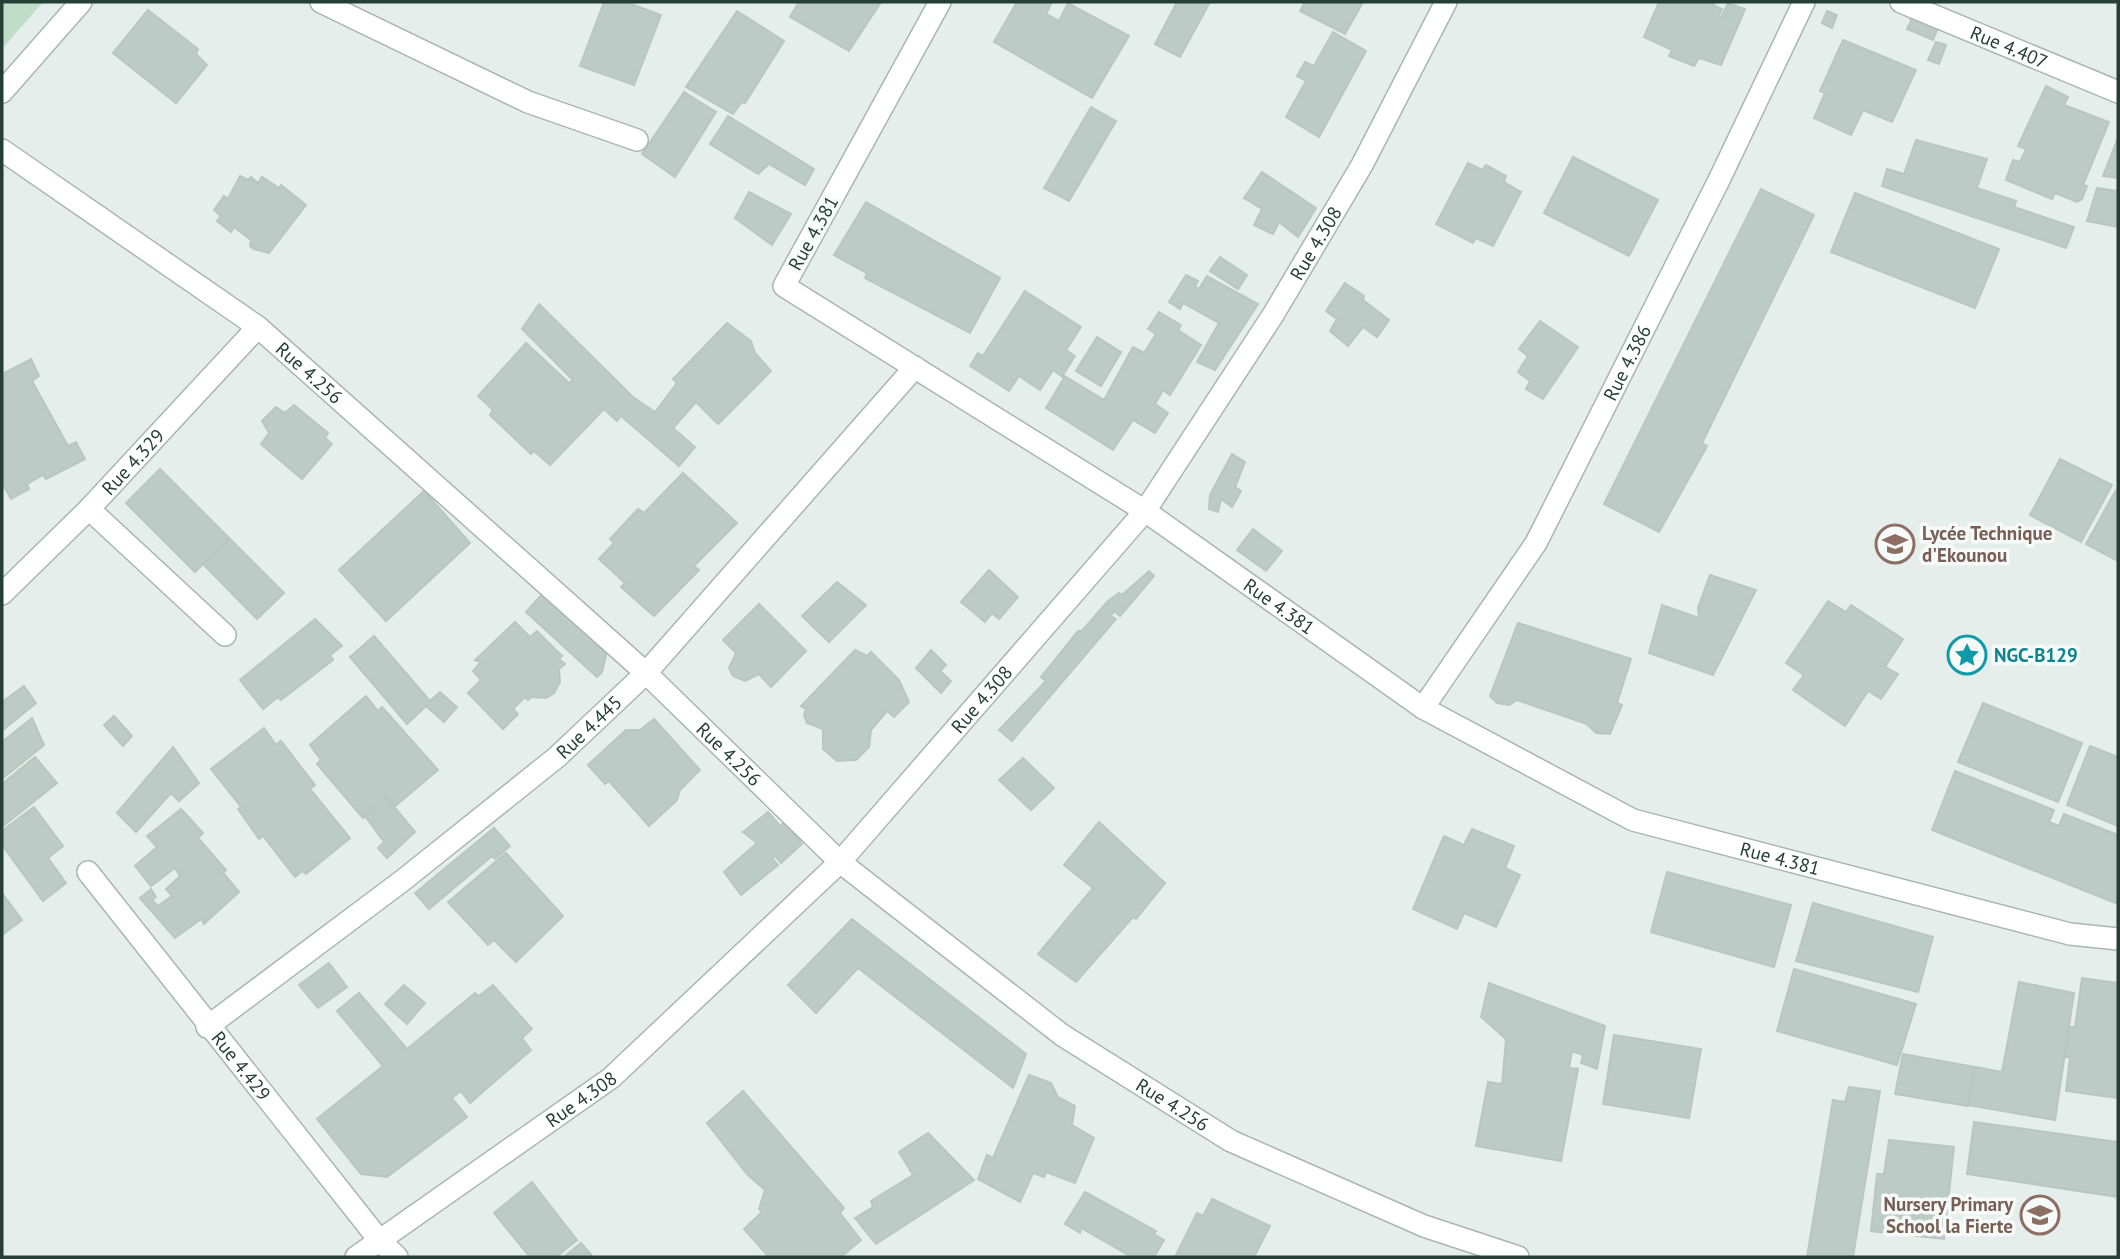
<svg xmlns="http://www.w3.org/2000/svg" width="2120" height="1259" font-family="'PT Sans',sans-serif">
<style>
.green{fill:#bfdec7}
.building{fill:#bdcbc6;stroke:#b8c7c0;stroke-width:2}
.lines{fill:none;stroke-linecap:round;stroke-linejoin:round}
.minor-casing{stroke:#a8b6b1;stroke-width:24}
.tertiary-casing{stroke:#a8b6b1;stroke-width:24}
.minor{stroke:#fff;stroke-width:21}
.tertiary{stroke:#fff;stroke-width:21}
.labels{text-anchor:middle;stroke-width:7;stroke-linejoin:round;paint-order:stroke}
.street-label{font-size:19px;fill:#253f37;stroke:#f6faf8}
.education-label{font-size:19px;font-weight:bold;fill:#785e54;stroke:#f6faf8;text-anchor:start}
.culture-label{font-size:19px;font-weight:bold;fill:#0d838f;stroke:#f6faf8;text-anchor:start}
</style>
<rect width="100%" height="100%" fill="#e5eeea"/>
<!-- green -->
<path class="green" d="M 2,2 L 43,2 L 2,49 Z"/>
<!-- building -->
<g class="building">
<path d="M 604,2 L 626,2 L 661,15 L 634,85 L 580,66 Z"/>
<path d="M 799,2 L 881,2 L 849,51 L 790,17 Z"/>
<path d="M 1017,2 L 1052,2 L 1046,14 L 1059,21 L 1068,3 L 1129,36 L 1092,98 L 994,42 Z"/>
<path d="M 1177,2 L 1210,2 L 1180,57 L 1155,44 Z"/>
<path d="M 1305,2 L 1363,2 L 1345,34 L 1300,11 Z"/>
<path d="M 1659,2 L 1715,2 L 1713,5 L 1722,9 L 1719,16 L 1721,18 L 1728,3 L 1745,9 L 1721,65 L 1699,58 L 1694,66 L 1669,56 L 1672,50 L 1644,37 Z"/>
<path d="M 1907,9 L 1940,23 L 1933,40 L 1907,29 L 1911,21 Z"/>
<path d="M 148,10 L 198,49 L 196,54 L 207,65 L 176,103 L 113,53 Z"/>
<path d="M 737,11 L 784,41 L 745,103 L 742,102 L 733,114 L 686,87 Z"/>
<path d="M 1827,11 L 1837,15 L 1832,28 L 1822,23 Z"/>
<path d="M 1333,32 L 1366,51 L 1319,137 L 1286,117 L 1306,81 L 1297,76 L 1305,62 L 1314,66 Z"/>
<path d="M 1843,40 L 1916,70 L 1892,122 L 1863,110 L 1851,135 L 1814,118 L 1825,93 L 1820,91 Z"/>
<path d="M 1936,42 L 1946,45 L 1939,64 L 1928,60 Z"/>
<path d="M 2046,86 L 2068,97 L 2064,105 L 2109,122 L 2083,185 L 2087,186 L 2082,199 L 2077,202 L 2055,193 L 2052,199 L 2006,180 L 2013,160 L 2020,162 L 2026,149 L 2018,146 Z"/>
<path d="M 684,92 L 716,112 L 675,177 L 642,154 Z"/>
<path d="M 1091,107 L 1116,121 L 1069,201 L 1044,188 Z"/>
<path d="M 728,116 L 814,169 L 805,185 L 769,164 L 758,174 L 710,144 Z"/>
<path d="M 2118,138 L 2118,178 L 2103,176 Z"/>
<path d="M 1916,140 L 1987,159 L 1977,188 L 2016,201 L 2014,207 L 2074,227 L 2066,248 L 1882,186 L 1887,169 L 1904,174 Z"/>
<path d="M 1573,157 L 1658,200 L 1629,256 L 1544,213 Z"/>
<path d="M 1468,163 L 1482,170 L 1486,165 L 1506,176 L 1504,182 L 1521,192 L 1493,246 L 1476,238 L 1473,243 L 1436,224 Z"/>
<path d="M 1262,172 L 1316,208 L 1298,237 L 1279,222 L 1273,234 L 1254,225 L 1262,209 L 1244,198 Z"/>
<path d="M 240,176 L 248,180 L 251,177 L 258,183 L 262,177 L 279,188 L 281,185 L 306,205 L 269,253 L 254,249 L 250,246 L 251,240 L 234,227 L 231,232 L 217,221 L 221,216 L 214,210 L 224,196 L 228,199 Z"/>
<path d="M 2097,188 L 2118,191 L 2118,227 L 2087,221 Z"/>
<path d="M 1761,189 L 1814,215 L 1702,443 L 1707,446 L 1659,532 L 1604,504 Z"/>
<path d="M 749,192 L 791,214 L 772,245 L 735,218 Z"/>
<path d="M 1855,193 L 1999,249 L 1975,308 L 1831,252 Z"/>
<path d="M 866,202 L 1000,278 L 970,333 L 865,278 L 867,273 L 834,255 Z"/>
<path d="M 1220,257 L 1247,275 L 1238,289 L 1210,271 Z"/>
<path d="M 1186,275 L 1198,281 L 1195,287 L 1199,289 L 1207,276 L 1258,304 L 1215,370 L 1197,362 L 1219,323 L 1183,303 L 1180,309 L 1169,302 Z"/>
<path d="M 1345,283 L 1364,296 L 1363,300 L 1389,320 L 1377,337 L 1363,327 L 1348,346 L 1330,331 L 1337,319 L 1326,311 Z"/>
<path d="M 1025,291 L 1081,327 L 1066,350 L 1075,356 L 1063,375 L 1104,400 L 1133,347 L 1144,353 L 1156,334 L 1148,329 L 1159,312 L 1181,325 L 1178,330 L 1201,345 L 1170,395 L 1163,390 L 1155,404 L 1168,413 L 1155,433 L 1133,420 L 1113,450 L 1046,408 L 1064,378 L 1053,370 L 1040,390 L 1019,376 L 1009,391 L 970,366 L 978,353 L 983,356 Z"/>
<path d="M 539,304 L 633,397 L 655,412 L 677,383 L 673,379 L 727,323 L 751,341 L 755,353 L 771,371 L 718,424 L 696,402 L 673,428 L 695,447 L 679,466 L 621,416 L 617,421 L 604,409 L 550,465 L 534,451 L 531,454 L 490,415 L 493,410 L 478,396 L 526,343 L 569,383 L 573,380 L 522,329 Z"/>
<path d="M 1540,321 L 1578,347 L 1543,399 L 1526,389 L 1530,381 L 1518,372 L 1528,356 L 1519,349 Z"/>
<path d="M 1097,337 L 1121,352 L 1101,386 L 1076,371 Z"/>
<path d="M 31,359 L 39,376 L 32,381 L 68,446 L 76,442 L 85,459 L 46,479 L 43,475 L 27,484 L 29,489 L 11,499 L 2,483 L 2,374 Z"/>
<path d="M 294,405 L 328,433 L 325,438 L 332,444 L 302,479 L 261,444 L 269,433 L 262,421 L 276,407 L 285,413 Z"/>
<path d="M 1232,454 L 1245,462 L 1235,487 L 1241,491 L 1232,507 L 1221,499 L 1218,512 L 1209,509 L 1210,495 Z"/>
<path d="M 2060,459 L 2112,485 L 2081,542 L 2030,515 Z"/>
<path d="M 160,469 L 229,538 L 195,572 L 126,503 Z"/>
<path d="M 683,473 L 737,523 L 694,566 L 699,570 L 654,616 L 621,587 L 625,583 L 599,559 L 614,543 L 610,539 L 638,509 L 644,513 Z"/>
<path d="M 2116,490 L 2118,491 L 2118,561 L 2086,544 Z"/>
<path d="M 424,491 L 470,543 L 386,621 L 339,570 Z"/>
<path d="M 1253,529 L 1282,551 L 1266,571 L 1237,550 Z"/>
<path d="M 229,538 L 284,593 L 257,619 L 203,564 Z"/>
<path d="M 989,570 L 1018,597 L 999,619 L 992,613 L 985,622 L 961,602 Z"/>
<path d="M 1149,571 L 1154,576 L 1120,616 L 1114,611 L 1111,616 L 1116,619 L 1012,741 L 999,730 L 1046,681 L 1041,677 L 1078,631 L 1082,631 L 1107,602 L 1119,593 L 1122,595 Z"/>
<path d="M 1710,575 L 1756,590 L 1713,675 L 1649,653 L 1662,605 L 1699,618 L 1698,608 Z"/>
<path d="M 837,582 L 866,605 L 829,642 L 802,616 Z"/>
<path d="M 546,590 L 608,647 L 602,672 L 597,677 L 526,612 Z"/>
<path d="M 1828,601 L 1846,612 L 1851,605 L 1903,639 L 1885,667 L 1898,674 L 1881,699 L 1868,691 L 1845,726 L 1793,690 L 1804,675 L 1786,663 Z"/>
<path d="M 759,604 L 806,651 L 771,687 L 759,674 L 745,681 L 733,676 L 729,668 L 736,653 L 723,640 Z"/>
<path d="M 315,619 L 342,646 L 330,655 L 333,660 L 281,700 L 278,697 L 263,709 L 240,680 Z"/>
<path d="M 515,622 L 530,637 L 537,631 L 562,656 L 559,659 L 565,664 L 559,669 L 560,682 L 554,693 L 546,698 L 531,697 L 528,700 L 525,697 L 513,709 L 518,714 L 503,729 L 468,693 L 481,680 L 473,671 L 481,662 L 475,660 Z"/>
<path d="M 1518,623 L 1631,659 L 1617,703 L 1622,705 L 1610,734 L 1596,733 L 1587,724 L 1517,700 L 1509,705 L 1497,703 L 1490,696 Z"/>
<path d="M 374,636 L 430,701 L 440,692 L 457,707 L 444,722 L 426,706 L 407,724 L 350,657 Z"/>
<path d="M 855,650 L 867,656 L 871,652 L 899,680 L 909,702 L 894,717 L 887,711 L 871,730 L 869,747 L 856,760 L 837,761 L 823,749 L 823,729 L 807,723 L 804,715 L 806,709 L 801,706 Z"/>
<path d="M 931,650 L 946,665 L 940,671 L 951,681 L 941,693 L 916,668 Z"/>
<path d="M 24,686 L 36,703 L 2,731 L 2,702 Z"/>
<path d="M 366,696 L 378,711 L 382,707 L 438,770 L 394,807 L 386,797 L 363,818 L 317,764 L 321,760 L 310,745 Z"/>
<path d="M 1983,703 L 2082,743 L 2058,802 L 1958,762 Z"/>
<path d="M 114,716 L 132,736 L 123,746 L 104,725 Z"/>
<path d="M 32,718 L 44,745 L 2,779 L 2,742 Z"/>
<path d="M 654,719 L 700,770 L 680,790 L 677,800 L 649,826 L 609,781 L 605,784 L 588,765 L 626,730 L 640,730 Z"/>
<path d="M 264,728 L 276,745 L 281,741 L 315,785 L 310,789 L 350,838 L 306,874 L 302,871 L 295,877 L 263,836 L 259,839 L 238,809 L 241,807 L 211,769 Z"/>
<path d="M 2090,746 L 2118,757 L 2118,826 L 2067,805 Z"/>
<path d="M 173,747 L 199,783 L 179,801 L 171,793 L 136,832 L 117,813 Z"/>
<path d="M 35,757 L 57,783 L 2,827 L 2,784 Z"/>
<path d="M 1023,758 L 1054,788 L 1031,810 L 999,780 Z"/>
<path d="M 1955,771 L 2054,810 L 2049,822 L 2059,826 L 2064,814 L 2118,835 L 2118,904 L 1932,830 Z"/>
<path d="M 386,797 L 415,832 L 387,858 L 378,848 L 384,842 L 365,816 Z"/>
<path d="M 34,807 L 63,846 L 48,858 L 66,883 L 43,901 L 2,845 L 2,831 Z"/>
<path d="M 181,809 L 203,833 L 198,838 L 226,870 L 223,873 L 239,892 L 204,924 L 201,919 L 175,938 L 140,898 L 151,889 L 156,897 L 152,900 L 158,906 L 172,896 L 166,889 L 180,876 L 175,868 L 151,886 L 135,866 L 157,847 L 147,836 Z"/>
<path d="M 768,812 L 780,826 L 785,822 L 802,844 L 781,863 L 775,856 L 772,858 L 778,865 L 741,895 L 724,872 L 757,843 L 743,832 Z"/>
<path d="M 1099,822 L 1165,883 L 1136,919 L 1133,917 L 1076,982 L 1038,954 L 1093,888 L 1064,865 Z"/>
<path d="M 494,828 L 510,846 L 495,859 L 492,856 L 429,909 L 415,893 Z"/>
<path d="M 1472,829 L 1514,846 L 1505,868 L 1520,875 L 1496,927 L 1464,913 L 1457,929 L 1413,909 L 1444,836 L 1464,845 Z"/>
<path d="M 506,853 L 563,916 L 516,962 L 494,940 L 488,945 L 448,902 Z"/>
<path d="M 1667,872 L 1791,905 L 1774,967 L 1651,932 Z"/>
<path d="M 2,893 L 22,920 L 2,935 Z"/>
<path d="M 1813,903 L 1933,937 L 1918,992 L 1796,961 Z"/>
<path d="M 852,919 L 1026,1054 L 1013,1088 L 858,968 L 816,1013 L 788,985 Z"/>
<path d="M 329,963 L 347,987 L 318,1008 L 299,985 Z"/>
<path d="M 1794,969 L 1916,1004 L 1897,1065 L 1777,1031 Z"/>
<path d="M 2082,978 L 2118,983 L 2118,1098 L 2066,1091 L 2070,1057 L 2065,1057 L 2069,1027 L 2075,1027 Z"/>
<path d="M 2019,982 L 2074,993 L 2055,1120 L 1968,1105 L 1975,1067 L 2002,1072 Z"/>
<path d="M 1489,983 L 1605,1026 L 1597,1069 L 1581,1063 L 1583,1055 L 1572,1051 L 1569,1068 L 1578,1069 L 1561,1161 L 1476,1146 L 1488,1082 L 1502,1084 L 1506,1039 L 1481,1017 Z"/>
<path d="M 404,985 L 425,1003 L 407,1024 L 385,1004 Z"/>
<path d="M 493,985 L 532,1029 L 522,1038 L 531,1050 L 470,1103 L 461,1091 L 452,1098 L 467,1117 L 387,1177 L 361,1174 L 317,1119 L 383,1066 L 337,1011 L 359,993 L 407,1049 L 475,993 L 479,996 Z"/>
<path d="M 1614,1035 L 1701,1049 L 1689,1118 L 1603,1104 Z"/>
<path d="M 1903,1054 L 1975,1067 L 1968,1106 L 1895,1094 Z"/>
<path d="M 1029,1075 L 1051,1083 L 1058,1097 L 1075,1106 L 1072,1125 L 1094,1138 L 1075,1183 L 1046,1172 L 1044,1177 L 1033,1173 L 1020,1202 L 978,1179 L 987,1155 L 993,1158 Z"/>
<path d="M 1849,1087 L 1880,1091 L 1853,1257 L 1807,1257 L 1833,1100 L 1845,1102 Z"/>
<path d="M 743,1091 L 844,1208 L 840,1213 L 861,1240 L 841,1257 L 769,1257 L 744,1229 L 762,1212 L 759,1209 L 765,1190 L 747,1174 L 707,1123 Z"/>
<path d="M 1974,1122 L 2118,1142 L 2118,1197 L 1967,1174 Z"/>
<path d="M 928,1133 L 974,1180 L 876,1244 L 855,1218 L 873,1207 L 871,1201 L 913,1175 L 899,1152 Z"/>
<path d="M 1889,1140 L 1954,1147 L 1944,1239 L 1871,1231 L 1877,1174 L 1884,1174 Z"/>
<path d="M 532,1182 L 577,1240 L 556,1257 L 530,1257 L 494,1213 Z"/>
<path d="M 1085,1192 L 1156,1231 L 1154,1234 L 1164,1240 L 1154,1257 L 1132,1257 L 1081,1228 L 1080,1233 L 1065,1224 Z"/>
<path d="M 1212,1199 L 1270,1226 L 1254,1257 L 1175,1257 L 1197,1213 L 1203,1216 Z"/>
<path d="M 581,1243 L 593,1257 L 564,1257 Z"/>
</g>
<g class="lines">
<defs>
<g id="minor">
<path d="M 321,2 L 528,102 L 637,140"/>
<path id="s1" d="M 940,2 L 784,286 L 1145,511 L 1423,708 L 1633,820 L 2070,934 L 2118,939"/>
<path id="s2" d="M 1901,2 L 2118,92"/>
<path d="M 2,92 L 81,2"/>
<path d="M 89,509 L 225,635"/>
<path id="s3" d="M 2,594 L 89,509 L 258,327"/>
<path id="s4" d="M 1423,708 L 1536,543 L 1719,180 L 1804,2"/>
<path id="s5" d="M 88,872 L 380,1241 L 397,1257"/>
<path id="s6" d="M 207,1027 L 402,881 L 557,757 L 646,673 L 915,367"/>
<path id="s7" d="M 356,1257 L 611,1078 L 840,862 L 1145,511 L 1273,315 L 1362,165 L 1446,2"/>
</g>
<g id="tertiary">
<path id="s8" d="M 2,150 L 258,327 L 646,673 L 840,862 L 1062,1035 L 1231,1141 L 1424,1226 L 1518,1257"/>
</g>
</defs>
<!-- minor casing -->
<use href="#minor" class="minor-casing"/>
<!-- tertiary casing -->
<use href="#tertiary" class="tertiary-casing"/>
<!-- minor -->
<use href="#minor" class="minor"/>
<!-- tertiary -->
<use href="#tertiary" class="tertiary"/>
</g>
<!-- icons -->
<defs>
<symbol id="school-ring" viewBox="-11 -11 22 22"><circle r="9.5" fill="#f6faf8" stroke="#8d6e63" stroke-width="1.5"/><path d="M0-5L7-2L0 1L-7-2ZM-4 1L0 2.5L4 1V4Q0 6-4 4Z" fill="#8d6e63"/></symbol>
<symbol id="sight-ring" viewBox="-11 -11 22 22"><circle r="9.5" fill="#f6faf8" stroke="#0f9aa8" stroke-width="1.5"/><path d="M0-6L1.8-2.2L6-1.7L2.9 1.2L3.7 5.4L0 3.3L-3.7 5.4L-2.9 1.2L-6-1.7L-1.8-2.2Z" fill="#0f9aa8"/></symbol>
</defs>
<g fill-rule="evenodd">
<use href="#school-ring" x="1873" y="522" width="44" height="44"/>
<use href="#sight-ring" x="1945" y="633" width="44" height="44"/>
<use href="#school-ring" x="2018" y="1193" width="44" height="44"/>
</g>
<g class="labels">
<!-- street labels -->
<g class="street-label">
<text dy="7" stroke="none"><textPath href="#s2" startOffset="117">Rue 4.407</textPath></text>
<text transform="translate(813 233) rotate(-61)" y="7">Rue 4.381</text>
<text dy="7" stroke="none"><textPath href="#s7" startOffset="1409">Rue 4.308</textPath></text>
<text dy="7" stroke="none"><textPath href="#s4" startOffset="402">Rue 4.386</textPath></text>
<text dy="7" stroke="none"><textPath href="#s8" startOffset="380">Rue 4.256</textPath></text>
<text dy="7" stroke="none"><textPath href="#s3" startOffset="186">Rue 4.329</textPath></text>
<text dy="7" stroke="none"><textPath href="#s1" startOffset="914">Rue 4.381</textPath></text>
<text dy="7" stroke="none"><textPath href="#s7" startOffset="842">Rue 4.308</textPath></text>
<text dy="7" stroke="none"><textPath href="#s6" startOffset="486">Rue 4.445</textPath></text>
<text dy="7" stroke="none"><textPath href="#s8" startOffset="947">Rue 4.256</textPath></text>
<text dy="7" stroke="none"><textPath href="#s1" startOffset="1480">Rue 4.381</textPath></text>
<text dy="7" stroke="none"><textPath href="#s5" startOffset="247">Rue 4.429</textPath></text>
<text dy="7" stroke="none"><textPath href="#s7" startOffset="275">Rue 4.308</textPath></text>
<text dy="7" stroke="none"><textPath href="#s8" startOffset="1514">Rue 4.256</textPath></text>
</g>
<!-- education labels -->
<g class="education-label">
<text x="1922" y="540">Lycée Technique<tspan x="1922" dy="22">d'Ekounou</tspan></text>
<text x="2013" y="1211" text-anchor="end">Nursery Primary<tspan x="2013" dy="22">School la Fierte</tspan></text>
</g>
<!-- culture labels -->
<g class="culture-label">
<text x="1994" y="662">NGC-B129</text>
</g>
</g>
<!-- border -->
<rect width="2120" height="1259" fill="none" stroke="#253f37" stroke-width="7"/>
</svg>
